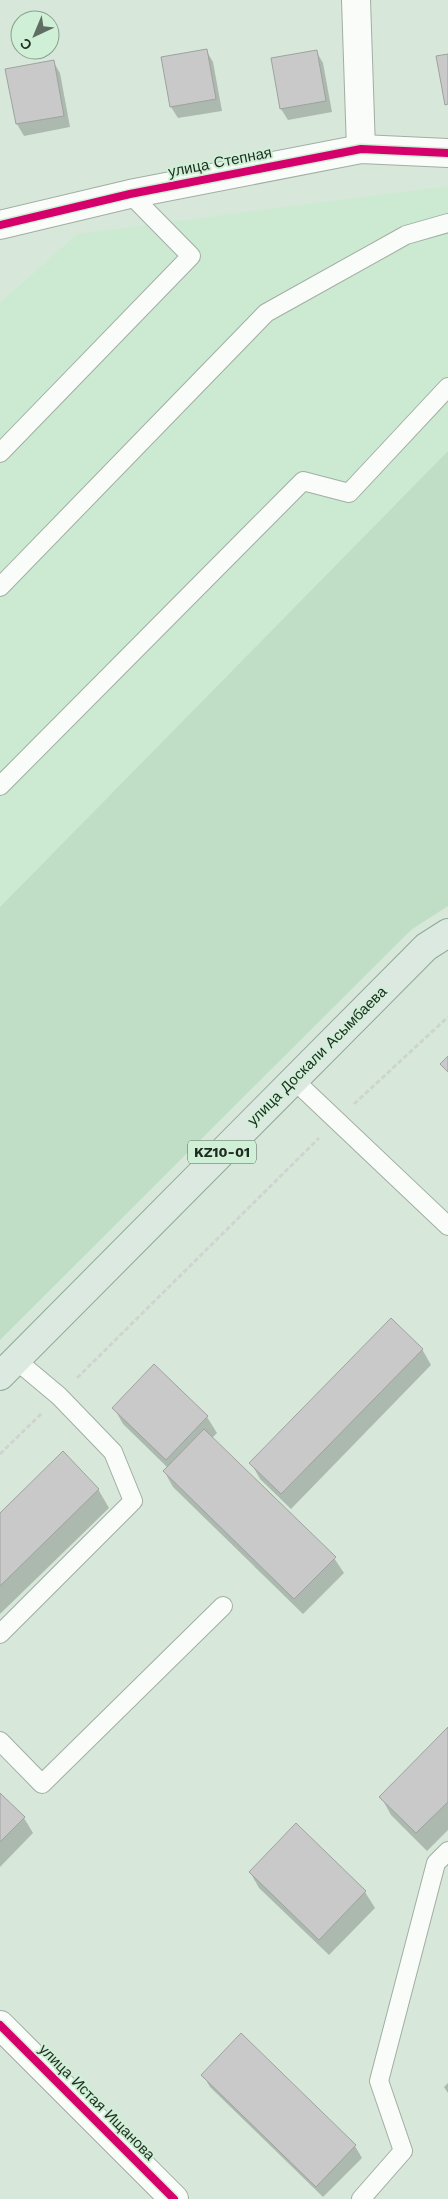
<svg xmlns="http://www.w3.org/2000/svg" width="448" height="2199" font-family="'Work Sans',sans-serif">
<style>
.built{fill:#ccead2}
.green{fill:#c0dec6}
.shadow{fill:#0003}
.building{fill:#c9c9ca;stroke:#9fa2a0}
.lines{fill:none;stroke-linecap:round;stroke-linejoin:round}
.service-casing{stroke:#a1aea3;stroke-width:20}
.minor-casing{stroke:#a1aea3;stroke-width:30}
.tertiary-casing{stroke:#a1aea3;stroke-width:30}
.primary-casing{stroke:#90a997;stroke-width:30}
.path{stroke:#ced4cf;stroke-width:3;stroke-dasharray:5 2.5;stroke-linecap:butt}
.service{stroke:#f9fcf9;stroke-width:18}
.minor{stroke:#f9fcf9;stroke-width:28}
.tertiary{stroke:#f9fcf9;stroke-width:28}
.primary{stroke:#dce9e0;stroke-width:28}
.cycleway-casing{stroke:#cff0d6;stroke-width:11}
.cycleway{stroke:#d6006c;stroke-width:8}
.labels{text-anchor:middle;stroke-width:4;stroke-linejoin:round;paint-order:stroke}
.shield{fill:#cff0d6;stroke:#536657;stroke-width:1}
.shield-label{font-size:14px;font-weight:bold;fill:#1e2b21}
.street-label{font-size:15px;fill:#1e2b21;stroke:#cff0d6}
</style>
<rect width="100%" height="100%" fill="#d7e8da"/>
<!-- built -->
<path class="built" d="M 448,186 L 448,451 L 0,907 L 0,303 L 77,234 Z"/>
<!-- green -->
<path class="green" d="M 448,451 L 448,906 L 411,930 L 0,1340 L 0,907 Z"/>
<!-- shadow -->
<g class="shadow">
<path d="M 206,50 L 213,62 L 222,111 L 178,118 L 171,107 Z"/>
<path d="M 316,51 L 323,63 L 332,112 L 288,120 L 281,109 Z"/>
<path d="M 53,61 L 60,73 L 70,127 L 24,136 L 17,124 L 7,70 Z"/>
<path d="M 422,1349 L 431,1365 L 291,1509 L 260,1479 L 251,1463 Z"/>
<path d="M 154,1366 L 207,1417 L 217,1433 L 212,1438 L 334,1558 L 344,1573 L 303,1614 L 173,1487 L 164,1471 L 168,1468 L 123,1424 L 114,1408 Z"/>
<path d="M 98,1489 L 109,1508 L 0,1614 L 0,1514 Z"/>
<path d="M 448,1729 L 448,1830 L 427,1851 L 391,1815 L 381,1797 Z"/>
<path d="M 0,1795 L 24,1818 L 33,1833 L 0,1867 Z"/>
<path d="M 296,1825 L 365,1892 L 375,1908 L 329,1955 L 259,1888 L 250,1872 Z"/>
<path d="M 203,2075 L 355,2146 L 362,2158 L 323,2197 L 210,2087 Z"/>
<path d="M 448,2083 L 448,2093 L 444,2087 Z"/>
</g>
<!-- building -->
<g class="building">
<path d="M 207,49 L 216,99 L 170,107 L 161,57 Z"/>
<path d="M 317,50 L 326,101 L 280,109 L 271,58 Z"/>
<path d="M 448,54 L 448,104 L 445,105 L 436,56 Z"/>
<path d="M 54,60 L 64,116 L 16,124 L 5,69 Z"/>
<path d="M 448,1056 L 448,1072 L 440,1064 Z"/>
<path d="M 391,1318 L 423,1349 L 281,1494 L 249,1463 Z"/>
<path d="M 154,1364 L 208,1416 L 166,1460 L 112,1408 Z"/>
<path d="M 204,1429 L 336,1557 L 294,1599 L 163,1471 Z"/>
<path d="M 63,1451 L 99,1489 L 0,1586 L 0,1513 Z"/>
<path d="M 448,1727 L 448,1802 L 416,1833 L 379,1797 Z"/>
<path d="M 0,1793 L 25,1817 L 0,1842 Z"/>
<path d="M 296,1823 L 366,1891 L 319,1940 L 249,1872 Z"/>
<path d="M 241,2033 L 356,2145 L 316,2187 L 201,2075 Z"/>
</g>
<g class="lines">
<defs>
<g id="service">
<path d="M 0,453 L 191,256 L 130,194"/>
<path d="M 0,587 L 266,313 L 406,235 L 448,223"/>
<path d="M 0,786 L 303,481 L 349,493 L 448,387"/>
<path d="M 294,1080 L 448,1226"/>
<path d="M 0,1634 L 133,1501 L 113,1452 L 59,1396 L 16,1360"/>
<path d="M 0,1741 L 42,1784 L 223,1606"/>
<path d="M 361,2199 L 403,2151 L 379,2081 L 436,1863 L 448,1851"/>
</g>
<g id="minor">
<path d="M 356,0 L 361,149"/>
<path d="M 0,225 L 130,194 L 361,149 L 448,153"/>
</g>
<path id="tertiary" d="M 0,2025 L 174,2199"/>
<path id="primary" d="M 0,1376 L 426,947 L 448,933"/>
</defs>
<!-- service casing -->
<use href="#service" class="service-casing"/>
<!-- minor casing -->
<use href="#minor" class="minor-casing"/>
<!-- tertiary casing -->
<use href="#tertiary" class="tertiary-casing"/>
<!-- primary casing -->
<use href="#primary" class="primary-casing"/>
<!-- path -->
<g class="path">
<path d="M 354,1104 L 448,1017"/>
<path d="M 77,1378 L 319,1138"/>
<path d="M 0,1454 L 42,1413"/>
</g>
<!-- service -->
<use href="#service" class="service"/>
<!-- minor -->
<use href="#minor" class="minor"/>
<!-- tertiary -->
<use href="#tertiary" class="tertiary"/>
<!-- primary -->
<use href="#primary" class="primary"/>
<defs>
<g id="cycleway">
<path d="M 0,225 L 130,194 L 361,149 L 448,153"/>
<path d="M 0,2025 L 174,2199"/>
</g>
</defs>
<!-- cycleway casing -->
<use href="#cycleway" class="cycleway-casing"/>
<!-- cycleway -->
<use href="#cycleway" class="cycleway"/>
</g>
<g class="labels">
<!-- shield labels -->
<rect class="shield" x="188" y="1140.5" width="68" height="23" rx="4"/>
<g class="shield-label">
<text x="222" y="1157">KZ10-01</text>
</g>
<!-- street labels -->
<g class="street-label">
<text transform="translate(220 162) rotate(-11)" y="5">улица Степная</text>
<text transform="translate(317 1056) rotate(-45)" y="5">улица Доскали Асымбаева</text>
<text transform="translate(97 2102) rotate(45)" y="5">улица Истая Ищанова</text>
</g>
</g>
<!-- north arrow -->
<g transform="translate(35 35) rotate(224)"><circle r="24" fill="#cff0d6" stroke="#88a18e"/>
<path d="M0-4L9 19L0 12L-9 19Z" fill="#5f6d62"/>
<text y="-8" font-size="14" font-weight="bold" text-anchor="middle" fill="#1e2b21">С</text>
</g>
</svg>
